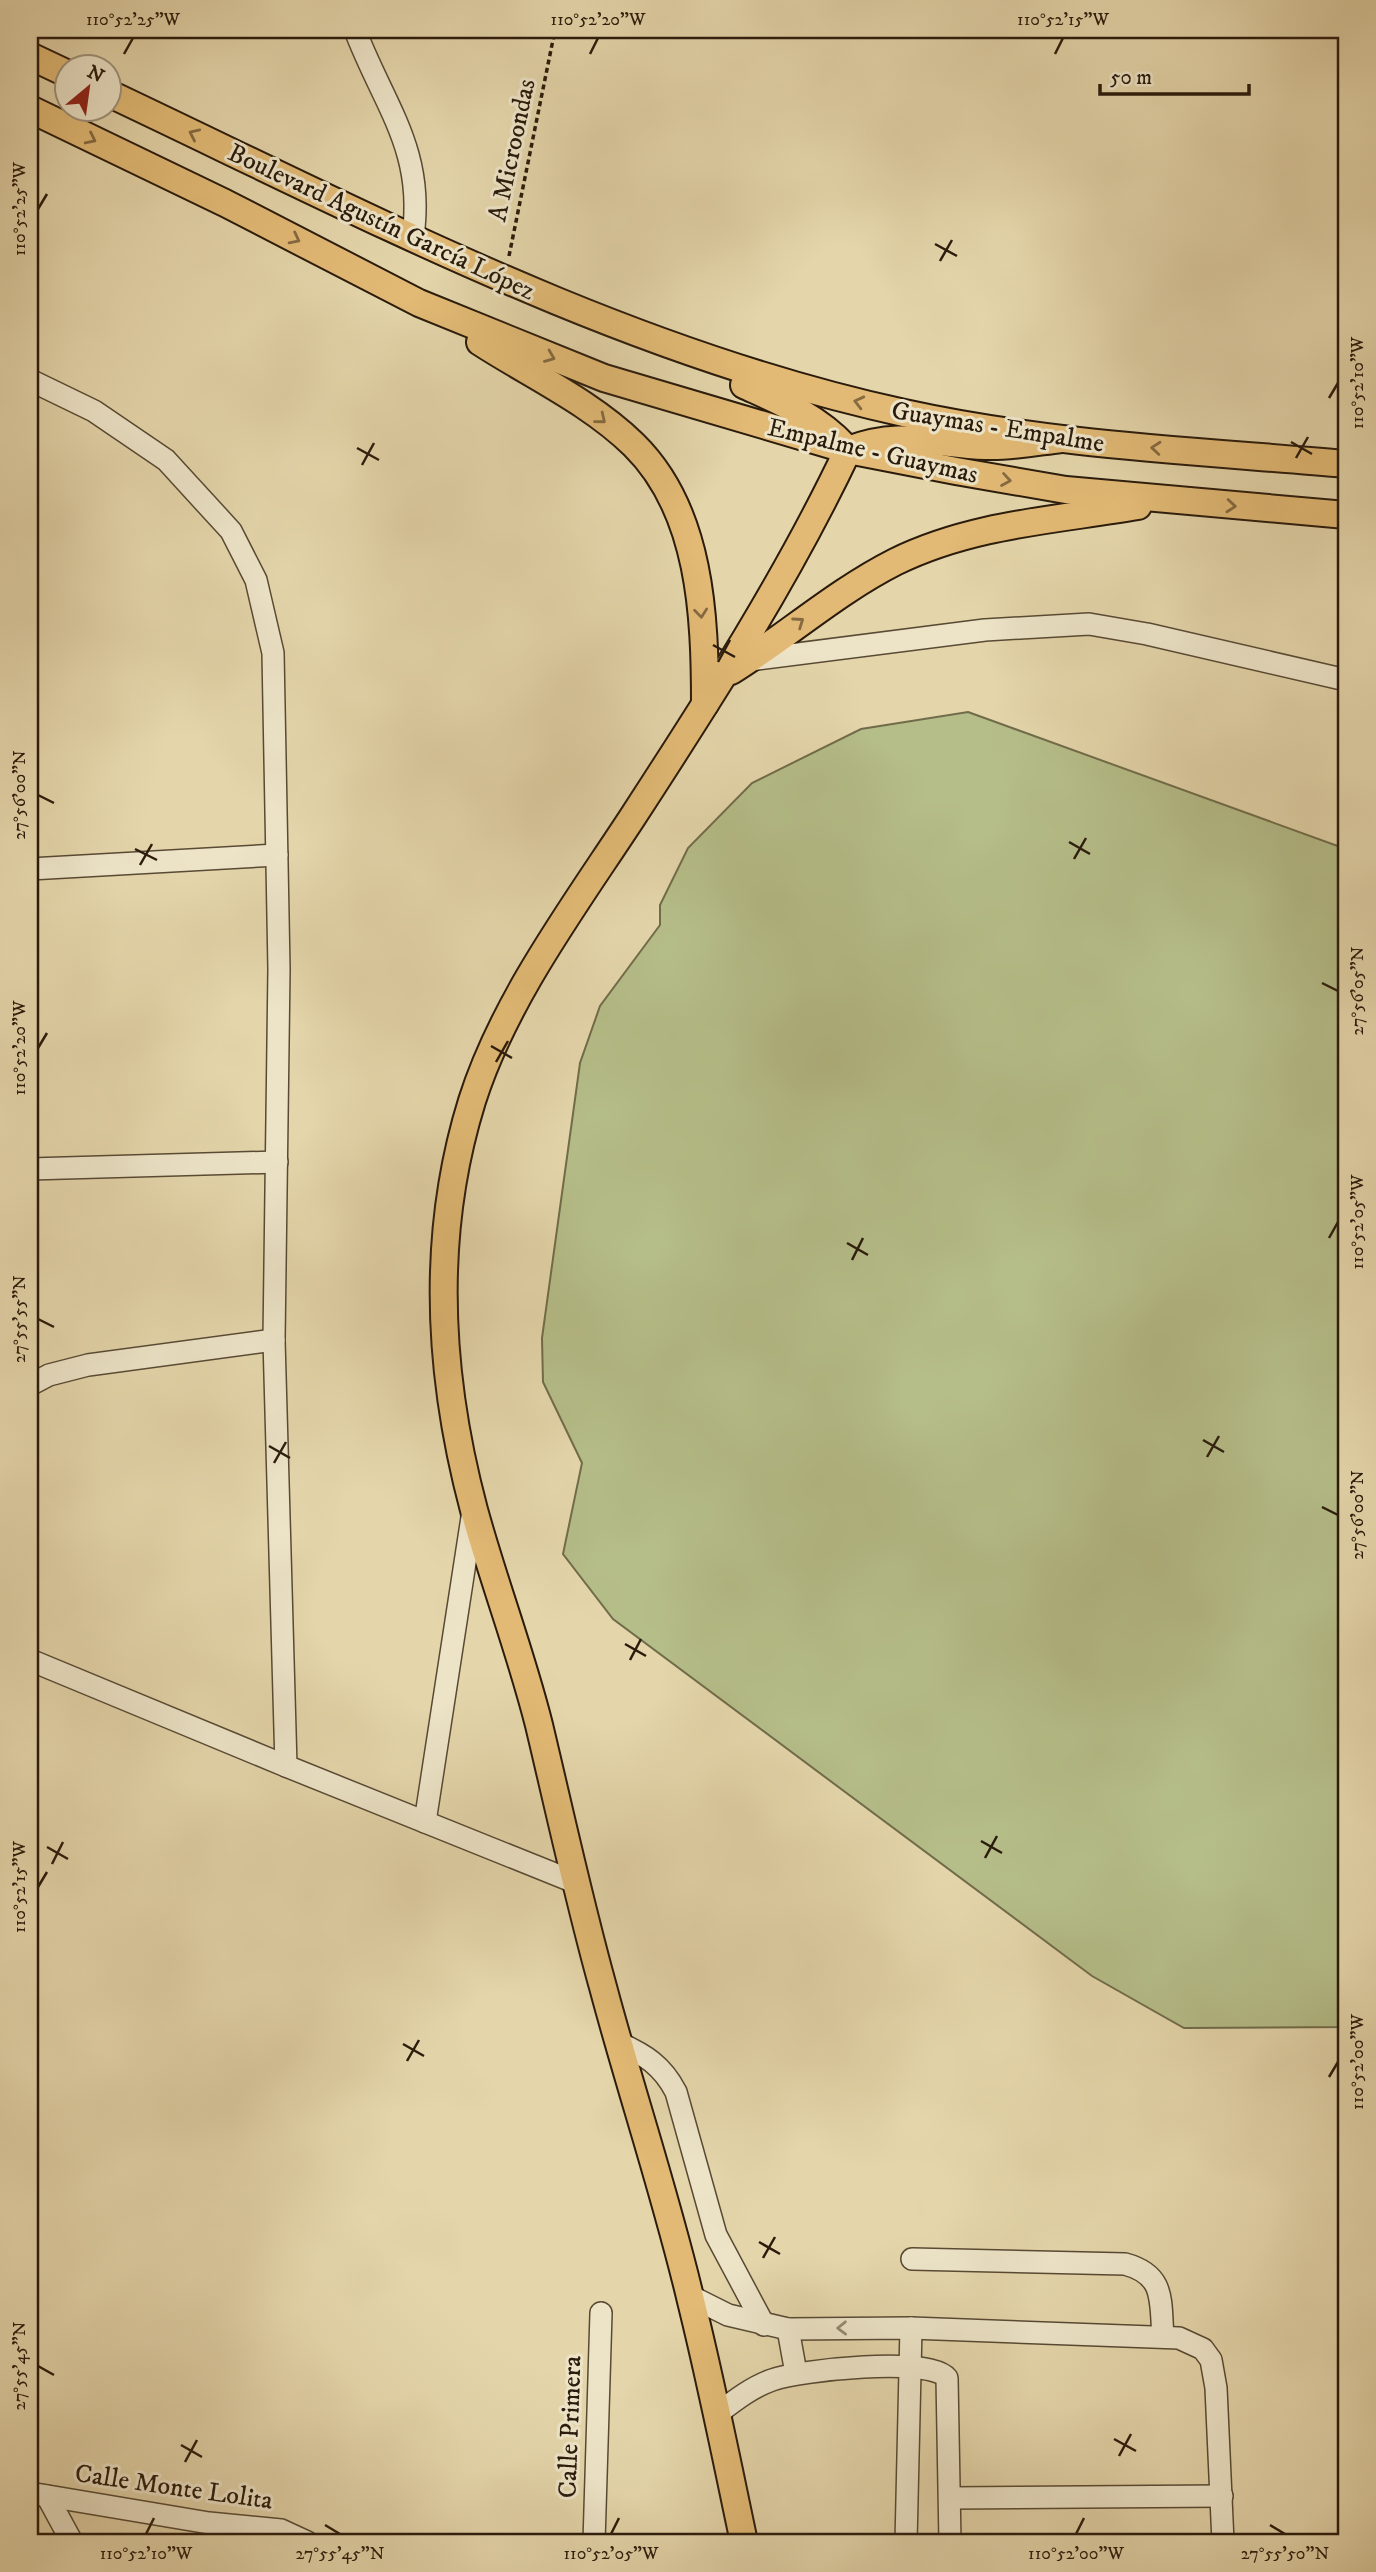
<svg xmlns="http://www.w3.org/2000/svg" width="1376" height="2572" font-family="'IM FELL DW Pica',serif">
<style>
.green{fill:#b5bd88;stroke:#706c4a;stroke-width:2}
.lines{fill:none;stroke-linecap:round;stroke-linejoin:round}
.minor-casing{stroke:#584a34;stroke-width:24}
.major-casing{stroke:#2a1b0c;stroke-width:30}
.path{stroke:#2a1b0c;stroke-width:3.5;stroke-dasharray:5 3.5;stroke-linecap:butt}
.minor{stroke:#ede4c8;stroke-width:21}
.major{stroke:#e2ba75;stroke-width:26}
.oneway{stroke:#866a40}
.oneway2{stroke:#958a73}
.ticks{fill:none;stroke:#2a1b0c;stroke-width:2.5}
.labels{text-anchor:middle;stroke-width:6;stroke-linejoin:round;paint-order:stroke}
.street-label{font-size:26px;fill:#2a1b0c;stroke:#ede4c8}
.neatline{fill:none;stroke:#2a1b0c;stroke-width:2.5}
.ticks-label{font-size:18px;text-anchor:middle;fill:#2a1b0c}
</style>
<rect width="100%" height="100%" fill="#e4d5aa"/>
<filter id="stains"><feTurbulence type="fractalNoise" baseFrequency=".00286" numOctaves="4"/><feColorMatrix values="0 0 0 0 .2 0 0 0 0 .09 0 0 0 0 .02 0 0 0 .5 -.17"/></filter>
<radialGradient id="worn" r=".72"><stop offset=".6" stop-color="#630" stop-opacity="0"/><stop offset="1" stop-color="#630" stop-opacity=".3"/></radialGradient>
<!-- green -->
<path class="green" d="M 968,712 L 1346,849 L 1346,2027 L 1184,2028 L 1092,1976 L 613,1619 L 563,1554 L 582,1463 L 543,1382 L 542,1338 L 580,1063 L 600,1006 L 660,925 L 660,905 L 688,848 L 752,783 L 861,729 Z"/>
<g class="lines">
<defs>
<g id="minor">
<path d="M 355,30 C 384,106 425,150 413,236"/>
<path d="M 30,380 L 94,411 L 166,460 L 231,531 L 256,580 L 273,653 L 279,969 L 274,1340 L 286,1766 L 577,1883"/>
<path d="M 750,660 L 985,630 L 1089,624 L 1147,634 L 1346,680"/>
<path d="M 30,869 L 277,855"/>
<path d="M 30,1169 L 277,1162"/>
<path d="M 30,1385 L 49,1375 L 88,1365 L 274,1340"/>
<path d="M 30,1660 L 286,1766"/>
<path d="M 425,1822 L 473,1511"/>
<path d="M 619,2043 C 645,2055 662,2065 676,2092 L 716,2235 L 764,2325"/>
<path d="M 912,2259 L 1125,2264 C 1166,2275 1160,2301 1163,2337"/>
<path d="M 690,2296 L 728,2315 L 788,2329 L 911,2328 L 1179,2338 L 1203,2349 L 1211,2360 L 1216,2388 L 1223,2542"/>
<path d="M 788,2329 L 796,2373"/>
<path d="M 717,2414 C 734,2401 752,2387 772,2380 C 800,2370 930,2356 947,2378 L 950,2542"/>
<path d="M 30,2493 L 209,2523 L 281,2530 L 307,2542"/>
<path d="M 47,2496 L 72,2542"/>
<path d="M 951,2498 L 1222,2496"/>
<path d="M 594,2542 L 601,2313"/>
<path d="M 906,2542 L 911,2328"/>
</g>
<g id="major">
<path d="M 30,56 L 66,73"/>
<path d="M 108,93 C 366,215 623,352 904,413 C 1049,445 1199,451 1346,464"/>
<path d="M 30,109 L 225,203 L 419,303 L 604,378 L 848,450 L 956,471 L 1066,490 L 1346,515"/>
<path d="M 480,342 C 531,375 590,402 634,445 C 701,511 705,616 705,704"/>
<path d="M 744,385 C 781,402 816,416 844,446"/>
<path d="M 731,671 C 787,636 836,592 895,562 C 972,524 1056,520 1138,506"/>
<path d="M 744,2542 C 727,2462 711,2381 691,2301 C 666,2195 631,2092 603,1987 C 579,1901 560,1813 539,1725 C 521,1653 494,1583 474,1510 C 438,1375 430,1236 472,1101 C 504,1000 575,905 632,818 C 710,698 787,579 848,450 C 899,430 934,444 986,446 C 1011,447 1036,442 1061,439"/>
</g>
</defs>
<!-- minor casing -->
<use href="#minor" class="minor-casing"/>
<!-- major casing -->
<use href="#major" class="major-casing"/>
<!-- path -->
<path class="path" d="M 509,256 L 555,30"/>
<!-- minor -->
<use href="#minor" class="minor"/>
<!-- major -->
<use href="#major" class="major"/>
</g>
<!-- one-way arrows -->
<defs><path id="oneway-chevron" d="M-2-3.5L2.5 0L-2 3.5" fill="none" stroke-width="1.6" stroke-linecap="round" stroke-linejoin="round" transform="scale(1.75)"/></defs>
<g class="oneway">
<use href="#oneway-chevron" transform="translate(194 134) rotate(-155)"/>
<use href="#oneway-chevron" transform="translate(91 139) rotate(26)"/>
<use href="#oneway-chevron" transform="translate(295 239) rotate(27)"/>
<use href="#oneway-chevron" transform="translate(550 357) rotate(22)"/>
<use href="#oneway-chevron" transform="translate(859 402) rotate(-166)"/>
<use href="#oneway-chevron" transform="translate(601 419) rotate(39)"/>
<use href="#oneway-chevron" transform="translate(1156 448) rotate(-175)"/>
<use href="#oneway-chevron" transform="translate(1006 480) rotate(9)"/>
<use href="#oneway-chevron" transform="translate(1231 506) rotate(5)"/>
<use href="#oneway-chevron" transform="translate(701 613) rotate(84)"/>
<use href="#oneway-chevron" transform="translate(799 622) rotate(-35)"/>
</g>
<use class="oneway2" href="#oneway-chevron" transform="translate(842 2328) rotate(179)"/>
<!-- ticks -->
<path class="ticks" d="M 124,54 L 133,38M 590,54 L 598,38M 1055,54 L 1063,38M 38,209 L 47,194M 935,244 L 957,256M 940,261 L 952,240M 1329,398 L 1338,383M 1291,442 L 1312,454M 357,448 L 379,460M 1296,458 L 1308,437M 362,465 L 374,443M 713,645 L 735,657M 718,662 L 730,640M 38,795 L 54,803M 1069,842 L 1090,854M 135,849 L 157,860M 1074,859 L 1086,838M 140,865 L 152,844M 1322,983 L 1338,991M 491,1046 L 512,1058M 38,1048 L 47,1033M 496,1062 L 508,1041M 1329,1238 L 1338,1222M 847,1243 L 868,1255M 852,1260 L 863,1238M 38,1319 L 54,1327M 1203,1440 L 1224,1452M 269,1446 L 290,1458M 1207,1457 L 1219,1436M 274,1463 L 286,1442M 1322,1507 L 1338,1515M 625,1644 L 646,1656M 630,1660 L 641,1639M 981,1841 L 1002,1853M 47,1847 L 68,1859M 985,1858 L 997,1836M 52,1864 L 63,1842M 38,1887 L 47,1872M 403,2044 L 424,2056M 407,2061 L 419,2040M 1329,2077 L 1338,2062M 759,2242 L 780,2254M 763,2258 L 775,2237M 38,2366 L 54,2375M 1114,2439 L 1136,2451M 181,2445 L 202,2457M 1119,2456 L 1131,2434M 185,2462 L 197,2440M 325,2525 L 340,2534M 1270,2525 L 1285,2534M 146,2534 L 154,2518M 611,2534 L 619,2518M 1076,2534 L 1084,2518"/>
<g class="labels">
<!-- street labels -->
<g class="street-label">
<text transform="translate(511 150) rotate(-78)" y="9">A Microondas</text>
<text transform="translate(382 221) rotate(25)" y="9">Boulevard Agustín García López</text>
<text transform="translate(998 426) rotate(9)" y="9">Guaymas - Empalme</text>
<text transform="translate(873 450) rotate(13)" y="9">Empalme - Guaymas</text>
<text transform="translate(569 2427) rotate(-88)" y="9">Calle Primera</text>
<text transform="translate(174 2486) rotate(8)" y="9">Calle Monte Lolita</text>
</g>
</g>
<!-- margin -->
<rect width="1376" height="2572" fill="none" stroke="#e4d5aa" stroke-width="77"/>
<!-- north arrow -->
<g transform="translate(88 88) rotate(29)"><circle r="33" fill="#ede4c8" stroke="#9f947d" stroke-width="2"/>
<path d="M0-5L12 26L0 18L-12 26Z" fill="#8f2418"/>
<text y="-10" font-size="19" font-weight="bold" text-anchor="middle" fill="#2a1b0c">N</text>
</g>
<!-- scale -->
<path d="M1100 84v10h149v-10" fill="none" stroke="#2a1b0c" stroke-width="3.5"/>
<text x="1110" y="84" font-size="21" fill="#2a1b0c" stroke="#ede4c8" stroke-width="5" paint-order="stroke">50 m</text>
<rect x="38" y="38" width="1300" height="2496" class="neatline"/>
<g class="ticks-label">
<text x="133" y="25">110°52'25"W</text>
<text x="598" y="25">110°52'20"W</text>
<text x="1063" y="25">110°52'15"W</text>
<text transform="translate(19 209) rotate(-90)" y="6">110°52'25"W</text>
<text transform="translate(1357 383) rotate(-90)" y="6">110°52'10"W</text>
<text transform="translate(19 795) rotate(-90)" y="6">27°56'00"N</text>
<text transform="translate(1357 991) rotate(-90)" y="6">27°56'05"N</text>
<text transform="translate(19 1048) rotate(-90)" y="6">110°52'20"W</text>
<text transform="translate(1357 1222) rotate(-90)" y="6">110°52'05"W</text>
<text transform="translate(19 1319) rotate(-90)" y="6">27°55'55"N</text>
<text transform="translate(1357 1515) rotate(-90)" y="6">27°56'00"N</text>
<text transform="translate(19 1887) rotate(-90)" y="6">110°52'15"W</text>
<text transform="translate(1357 2062) rotate(-90)" y="6">110°52'00"W</text>
<text transform="translate(19 2366) rotate(-90)" y="6">27°55'45"N</text>
<text x="146" y="2559">110°52'10"W</text>
<text x="340" y="2559">27°55'45"N</text>
<text x="611" y="2559">110°52'05"W</text>
<text x="1076" y="2559">110°52'00"W</text>
<text x="1285" y="2559">27°55'50"N</text>
</g>
<rect width="100%" height="100%" filter="url(#stains)"/>
<rect width="100%" height="100%" fill="url(#worn)"/>
</svg>
